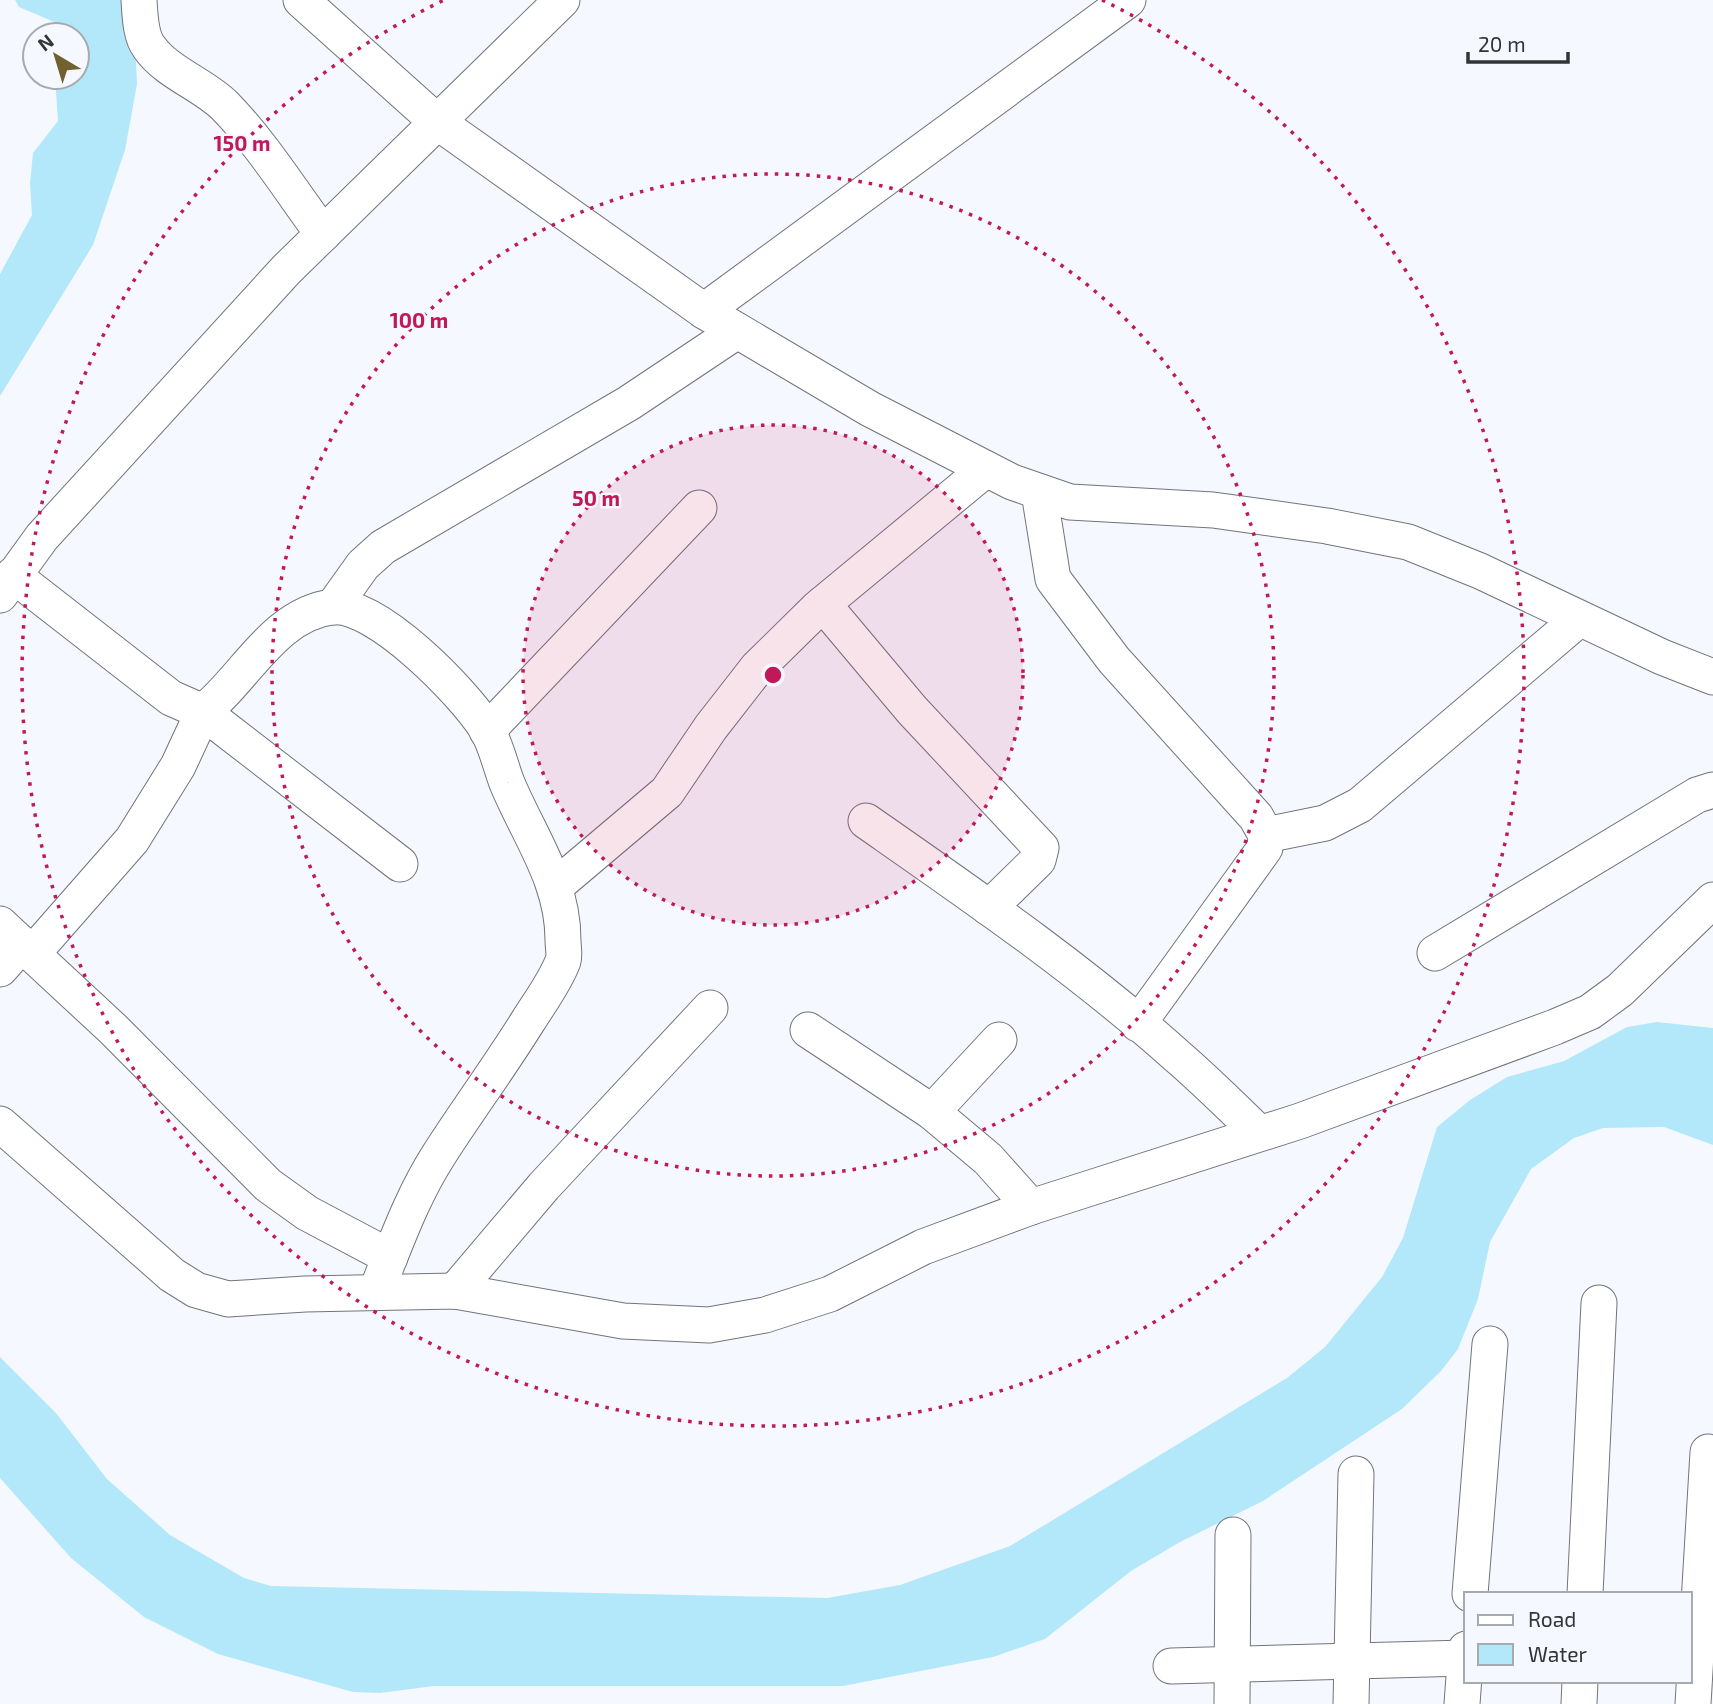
<svg xmlns="http://www.w3.org/2000/svg" width="1713" height="1704" font-family="'Exo 2',sans-serif">
<style>
.water{fill:#b3e8fa}
.lines{fill:none;stroke-linecap:round;stroke-linejoin:round}
.minor-casing{stroke:#717479;stroke-width:37}
.minor{stroke:#fff;stroke-width:35}
.ring{fill:none;stroke:#c2185b;stroke-width:3.5;stroke-dasharray:3.5 7}
.centre{fill:#c2185b;stroke:#f5f9ff;stroke-width:3.5}
.ring-label{font-size:21px;text-anchor:middle;font-weight:bold;fill:#c2185b;stroke:#f5f9ff;stroke-width:5;stroke-linejoin:round;paint-order:stroke}
</style>
<rect width="100%" height="100%" fill="#f5f9ff"/>
<!-- water -->
<g class="water">
<path d="M 15,0 L 126,0 L 135,41 L 137,84 L 125,150 L 93,245 L 0,396 L 0,274 L 32,215 L 30,183 L 33,153 L 58,121 L 55,77 L 77,77 L 77,35 L 59,35 L 61,25 L 19,7 Z"/>
<path d="M 1657,1022 L 1713,1028 L 1713,1145 L 1664,1127 L 1603,1128 L 1574,1138 L 1531,1169 L 1490,1242 L 1478,1299 L 1458,1349 L 1441,1371 L 1402,1409 L 1263,1501 L 1180,1542 L 1131,1571 L 1045,1639 L 993,1657 L 843,1686 L 434,1686 L 380,1693 L 353,1692 L 218,1654 L 144,1617 L 71,1558 L 0,1478 L 0,1357 L 56,1413 L 107,1479 L 170,1535 L 244,1578 L 271,1586 L 827,1598 L 900,1585 L 1010,1546 L 1287,1378 L 1325,1347 L 1382,1277 L 1403,1238 L 1437,1127 L 1470,1100 L 1507,1077 L 1564,1061 L 1627,1027 Z"/>
</g>
<g class="lines">
<defs>
<g id="minor">
<path d="M 139,0 C 140,14 140,35 149,47 C 167,73 203,84 225,106 C 262,144 291,191 323,234"/>
<path d="M 301,0 L 436,121 L 704,311 L 870,409 L 1012,482 L 1070,502 L 1213,510 L 1327,526 L 1408,542 L 1480,571 L 1662,657 L 1713,677"/>
<path d="M 704,311 L 1128,0"/>
<path d="M 1039,492 L 1053,579 L 1114,660 L 1256,817 L 1266,835 L 1265,848 L 1138,1024"/>
<path d="M 13,575 L 171,698 L 203,712 C 244,680 274,614 332,607 C 376,602 464,693 486,728 C 496,744 500,765 507,783 C 529,836 563,880 563,940 C 563,947 565,955 563,961 C 555,982 540,1002 528,1021 C 500,1066 469,1108 440,1153 C 412,1196 395,1245 376,1292"/>
<path d="M 0,595 L 42,537 L 286,270 L 562,0"/>
<path d="M 823,604 L 912,710 L 1041,848 L 1038,860 L 989,908"/>
<path d="M 333,607 L 363,565 L 383,547 L 629,403 L 737,331"/>
<path d="M 487,731 L 699,508"/>
<path d="M 866,821 C 972,895 1080,969 1177,1056 C 1205,1080 1232,1107 1259,1133"/>
<path d="M 1266,835 L 1325,823 L 1360,805 L 1579,619"/>
<path d="M 557,885 L 667,792 L 711,727 L 757,668 L 818,608 L 986,469"/>
<path d="M 0,924 L 113,1029 L 268,1185 L 307,1213 L 390,1257"/>
<path d="M 1435,953 L 1697,795 L 1713,790"/>
<path d="M 32,954 L 132,840 L 178,766 L 203,712 L 400,864"/>
<path d="M 0,969 L 22,944"/>
<path d="M 808,1030 L 932,1112 L 988,1159 L 1031,1207"/>
<path d="M 932,1112 L 999,1040"/>
<path d="M 0,1124 L 172,1275 L 196,1290 L 228,1299 L 305,1294 L 455,1291 L 623,1321 L 709,1325 L 765,1315 L 830,1294 L 923,1247 L 1031,1207 L 1300,1121 L 1555,1027 L 1590,1012 L 1620,990 L 1713,900"/>
<path d="M 455,1291 L 544,1186 L 710,1008"/>
<path d="M 1470,1594 L 1490,1344"/>
<path d="M 1585,1594 L 1599,1303"/>
<path d="M 1171,1666 L 1466,1658"/>
<path d="M 1232,1704 L 1233,1535"/>
<path d="M 1351,1704 L 1356,1474"/>
<path d="M 1462,1704 L 1466,1649"/>
<path d="M 1579,1704 L 1580,1681"/>
<path d="M 1693,1704 L 1708,1452"/>
</g>
</defs>
<!-- minor casing -->
<use href="#minor" class="minor-casing"/>
<!-- minor -->
<use href="#minor" class="minor"/>
</g>
<!-- distance rings -->
<circle cx="773" cy="675" r="250" fill="#c2185b" fill-opacity=".12"/>
<g class="ring">
<circle cx="773" cy="675" r="250"/>
<circle cx="773" cy="675" r="501"/>
<path d="M1102 0A751 751 0 1 1 444 0"/>
</g>
<circle cx="773" cy="675" r="10" class="centre"/>
<g class="ring-label">
<text x="242" y="151">150 m</text>
<text x="419" y="328">100 m</text>
<text x="596" y="506">50 m</text>
</g>
<!-- legend -->
<rect x="1464" y="1592" width="228" height="91" fill="#f5f9ff" stroke="#a7aaaf" stroke-width="2"/>
<rect x="1478" y="1615" width="35" height="10" fill="#ffffff" stroke="#a7aaaf" stroke-width="2"/>
<text x="1528" y="1627" font-size="21" fill="#323436">Road</text>
<rect x="1478" y="1644" width="35" height="21" fill="#b3e8fa" stroke="#a7aaaf" stroke-width="2"/>
<text x="1528" y="1662" font-size="21" fill="#323436">Water</text>
<!-- north arrow -->
<g transform="translate(56 56) rotate(322)"><circle r="33" fill="#f5f9ff" stroke="#a7aaaf" stroke-width="2"/>
<path d="M0-5L12 26L0 18L-12 26Z" fill="#70612e"/>
<text y="-10" font-size="19" font-weight="bold" text-anchor="middle" fill="#323436">N</text>
</g>
<!-- scale -->
<path d="M1468 52v10h100v-10" fill="none" stroke="#323436" stroke-width="3.5"/>
<text x="1478" y="52" font-size="21" fill="#323436" stroke="#f5f9ff" stroke-width="5" paint-order="stroke">20 m</text>
</svg>
